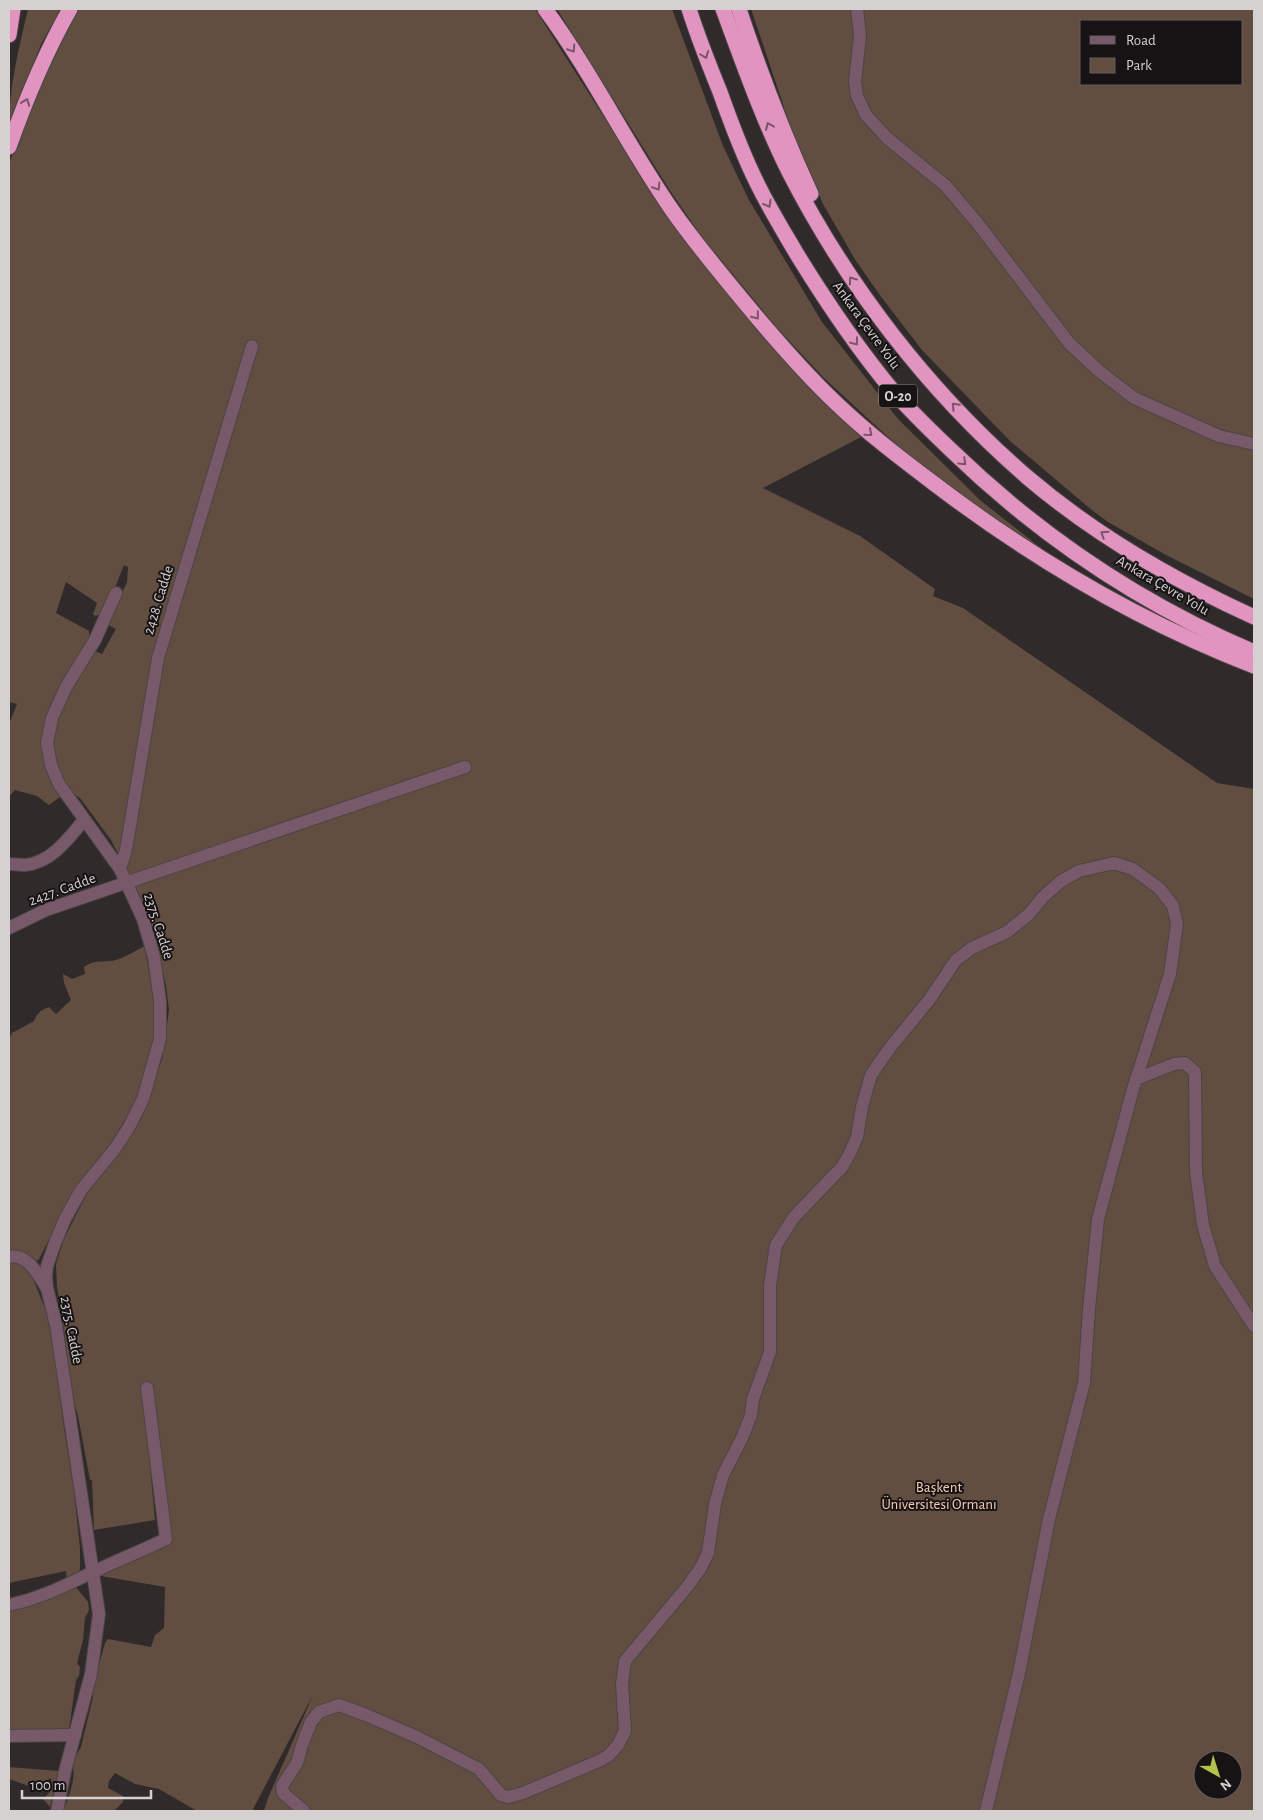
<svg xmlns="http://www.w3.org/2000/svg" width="1263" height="1820" font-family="'Alegreya Sans',sans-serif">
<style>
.green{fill:#624d41;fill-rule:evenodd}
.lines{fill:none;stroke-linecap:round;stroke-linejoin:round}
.minor-casing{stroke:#4b4546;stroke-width:14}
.highway-casing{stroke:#4b4546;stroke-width:17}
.minor{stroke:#785969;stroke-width:12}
.highway{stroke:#e194bf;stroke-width:15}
.oneway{stroke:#7c546a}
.labels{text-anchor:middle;stroke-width:4;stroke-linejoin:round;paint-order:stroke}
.shield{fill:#171314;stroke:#9d9898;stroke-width:1}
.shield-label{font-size:14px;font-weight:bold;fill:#d6d1d1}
.street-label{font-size:15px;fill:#d6d1d1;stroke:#171314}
.park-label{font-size:15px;fill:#f8ccb3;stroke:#171314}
</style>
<rect width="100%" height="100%" fill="#312a2b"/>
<!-- green -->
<g class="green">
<path d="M 28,9 L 61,9 L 41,44 L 9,127 C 9,86 19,48 28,9 Z"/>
<path d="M 78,9 L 535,9 L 646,183 L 698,257 L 768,342 L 813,389 L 863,436 L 763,488 L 860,536 L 935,589 L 933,596 L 963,608 L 1217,783 L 1254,789 L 1254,1811 L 264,1811 L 268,1798 L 313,1695 L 252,1811 L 197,1811 L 159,1789 L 135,1784 L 115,1773 L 109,1781 L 108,1788 L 123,1796 L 123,1802 L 114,1811 L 63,1811 C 69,1796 77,1778 72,1762 L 81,1747 L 93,1697 L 93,1686 L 105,1643 L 108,1639 L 151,1647 L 155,1635 L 164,1628 L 165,1587 L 101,1576 L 105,1568 L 162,1549 L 167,1544 L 145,1409 L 155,1520 L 94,1530 L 92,1480 L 90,1480 L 78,1416 L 69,1382 L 65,1336 L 57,1287 L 56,1264 L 64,1239 L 88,1191 L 140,1120 L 162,1059 L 169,1010 L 166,986 L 152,926 L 139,894 L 111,840 L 80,798 L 68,790 L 49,743 L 55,720 L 93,650 L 102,654 L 116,629 L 107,624 L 127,582 L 128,567 L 124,565 L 103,618 L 98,615 L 95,616 L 93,614 L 97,603 L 66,582 L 56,613 L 89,631 L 90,643 L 45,731 L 60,797 L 49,805 L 37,796 L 15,790 L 9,797 L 9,724 L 17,704 L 9,702 L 9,165 L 25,115 ZM 1203,1760 L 1233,1760 L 1233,1790 L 1203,1790 Z"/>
<path d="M 557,9 L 672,9 L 723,146 L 749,200 L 822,322 L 898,419 L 981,501 L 1041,548 L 1040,550 L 943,482 L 900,448 L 824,378 L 778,329 L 701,236 L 669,189 Z"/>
<path d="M 751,9 L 851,9 L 857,35 L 854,103 L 946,192 L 1108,383 L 1254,447 L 1254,599 L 1166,555 L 1108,522 L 1093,511 L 1010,441 L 922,350 L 882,298 L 856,261 L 823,204 L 789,127 L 783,104 Z"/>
<path d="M 863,9 L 1254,9 L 1254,438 L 1240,436 L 1206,424 L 1134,391 L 1074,346 L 1015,266 L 863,103 L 858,82 L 864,48 ZM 1082,21 L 1242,21 L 1242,84 L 1082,84 Z"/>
<path d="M 145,946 L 155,1011 L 155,1041 L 139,1093 L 130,1112 L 108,1147 L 77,1185 L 38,1261 C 28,1256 22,1249 9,1251 L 9,1039 L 12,1033 L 34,1021 C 37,1013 41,1010 49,1007 L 56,1014 L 71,1000 L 64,983 L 63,974 L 72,979 L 85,974 L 84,967 C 96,958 106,964 119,959 C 128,956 136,950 145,946 Z"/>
<path d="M 13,1261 L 22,1263 L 32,1276 L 46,1311 L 55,1356 L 64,1428 L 74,1491 L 80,1548 L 80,1568 L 79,1572 L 67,1581 L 66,1571 L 9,1583 L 9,1263 Z"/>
<path d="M 75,1586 L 88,1602 L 89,1610 L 85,1618 L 83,1640 L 77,1663 L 80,1667 L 79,1676 L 76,1680 L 69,1730 L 9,1732 L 9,1609 L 55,1597 Z"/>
<path d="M 9,1767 L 59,1771 L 50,1807 L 43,1799 L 52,1790 L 51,1778 L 40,1785 L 32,1787 L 9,1779 Z"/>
</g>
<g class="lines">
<defs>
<g id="minor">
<path d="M 857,9 L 860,35 L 855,82 L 857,96 L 866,115 L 887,138 L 946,186 L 979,225 L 1069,343 L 1099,371 L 1134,398 L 1219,436 L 1254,444"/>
<path d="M 9,864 C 14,864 20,865 25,865 C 51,863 69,838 84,820"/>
<path d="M 120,869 L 126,850 L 158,658 L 252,346"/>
<path d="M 9,928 L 46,910 L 465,767"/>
<path d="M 1136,1079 L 1174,1064 L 1185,1063 L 1195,1072 L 1196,1172 L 1203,1225 L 1215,1266 L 1254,1326"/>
<path d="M 9,1257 C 27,1253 38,1274 46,1287"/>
<path d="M 9,1605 C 41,1598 62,1587 91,1573 C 116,1561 141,1551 166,1539 L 147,1388"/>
<path d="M 9,1736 L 75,1735"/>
<path d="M 57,1811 L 65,1771 L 91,1674 L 99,1614 L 56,1325 L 47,1288 L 46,1277 L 47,1266 L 55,1243 L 65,1219 L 81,1190 L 114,1150 L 129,1127 L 143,1099 L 160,1039 L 160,1001 L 154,957 L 143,919 L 120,869 L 59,784 L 51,765 L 47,743 L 52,718 L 66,687 L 95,640 L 116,593"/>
<path d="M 304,1811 L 283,1793 L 282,1786 L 297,1763 L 302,1745 L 311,1722 L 319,1712 L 339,1705 L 366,1715 L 417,1737 L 479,1769 L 501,1795 L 508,1797 L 523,1793 L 601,1760 L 609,1755 L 618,1745 L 625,1731 L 622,1684 L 625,1661 L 687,1587 L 700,1569 L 708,1553 L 715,1504 L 723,1475 L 742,1438 L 751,1415 L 753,1399 L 770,1352 L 770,1285 L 776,1245 L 794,1217 L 842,1167 L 849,1155 L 857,1137 L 862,1107 L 871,1075 L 889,1049 L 929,1000 L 956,960 L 972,948 L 1007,932 L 1029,914 L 1043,897 L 1061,881 L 1079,871 L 1114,863 L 1133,869 L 1160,889 L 1173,906 L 1177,924 L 1170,974 L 1133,1089 L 1098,1219 L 1089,1309 L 1084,1383 L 1049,1519 L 1019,1673 L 986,1811"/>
</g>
<g id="highway">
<path d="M 545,9 C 592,73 627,145 672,210 C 692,239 714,265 736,292 C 768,331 800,369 836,403 C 866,432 899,457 932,482 C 1029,556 1140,622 1254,666"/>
<path d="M 689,9 C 698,37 709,65 720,92 C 731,123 742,153 757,183 C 769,208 784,232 798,256 C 827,303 858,349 893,391 C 911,412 932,432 952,451 C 1040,536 1141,604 1254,652"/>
<path d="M 723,9 C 743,63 763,120 789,172 C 848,287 929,392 1027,477 C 1095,535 1173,580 1254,617"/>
<path d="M 739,9 C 760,72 783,133 811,194"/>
<path d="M 9,35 L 13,9"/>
<path d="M 9,147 C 26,99 45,53 70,9"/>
</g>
</defs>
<!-- minor casing -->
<use href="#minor" class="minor-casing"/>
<!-- highway casing -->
<use href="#highway" class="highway-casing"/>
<!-- minor -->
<use href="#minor" class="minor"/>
<!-- highway -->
<use href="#highway" class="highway"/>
</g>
<!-- one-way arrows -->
<defs><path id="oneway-chevron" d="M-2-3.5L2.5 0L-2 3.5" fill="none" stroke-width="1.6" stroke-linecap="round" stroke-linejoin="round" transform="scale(1.25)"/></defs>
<g class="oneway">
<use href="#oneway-chevron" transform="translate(572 49) rotate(57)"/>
<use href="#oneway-chevron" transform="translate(705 55) rotate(69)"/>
<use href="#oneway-chevron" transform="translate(26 102) rotate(-70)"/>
<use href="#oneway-chevron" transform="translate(769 126) rotate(-113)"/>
<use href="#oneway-chevron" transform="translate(657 187) rotate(58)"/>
<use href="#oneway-chevron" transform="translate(768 204) rotate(61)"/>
<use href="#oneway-chevron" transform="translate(852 280) rotate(-125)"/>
<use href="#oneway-chevron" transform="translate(756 316) rotate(51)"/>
<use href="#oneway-chevron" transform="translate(855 342) rotate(53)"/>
<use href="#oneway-chevron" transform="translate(955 406) rotate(-133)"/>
<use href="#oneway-chevron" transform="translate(869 433) rotate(41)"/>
<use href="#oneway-chevron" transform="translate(963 462) rotate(44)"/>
<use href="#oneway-chevron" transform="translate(1104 534) rotate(-147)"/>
</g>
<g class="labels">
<!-- shield labels -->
<rect class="shield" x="879" y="384.5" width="38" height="23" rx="4"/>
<g class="shield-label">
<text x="898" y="401">O-20</text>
</g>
<!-- street labels -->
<g class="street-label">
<text transform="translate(867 325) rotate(54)" y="5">Ankara Çevre Yolu</text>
<text transform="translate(1163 585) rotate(30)" y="5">Ankara Çevre Yolu</text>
<text transform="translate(158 600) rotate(-73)" y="5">2428. Cadde</text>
<text transform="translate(62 889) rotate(-20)" y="5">2427. Cadde</text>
<text transform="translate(159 926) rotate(72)" y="5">2375. Cadde</text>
<text transform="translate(72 1330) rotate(79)" y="5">2375. Cadde</text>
</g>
<!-- park labels -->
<g class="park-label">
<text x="939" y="1492">Başkent<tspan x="939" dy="17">Üniversitesi Ormanı</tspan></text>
</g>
</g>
<!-- border -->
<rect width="1263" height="1820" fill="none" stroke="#d6d1d1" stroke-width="20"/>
<!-- legend -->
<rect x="1080" y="20" width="162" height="65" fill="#171314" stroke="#635f60"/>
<rect x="1090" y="36" width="25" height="8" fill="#785969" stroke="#635f60"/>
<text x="1126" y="45" font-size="15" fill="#d6d1d1">Road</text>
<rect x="1090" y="58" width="25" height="15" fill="#624d41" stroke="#635f60"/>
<text x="1126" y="70" font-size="15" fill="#d6d1d1">Park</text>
<!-- north arrow -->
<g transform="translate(1218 1775) rotate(141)"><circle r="24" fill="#171314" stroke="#635f60"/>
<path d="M0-4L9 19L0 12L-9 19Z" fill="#b4c24a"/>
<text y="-8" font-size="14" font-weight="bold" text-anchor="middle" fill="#d6d1d1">N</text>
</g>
<!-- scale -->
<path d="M22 1790v8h129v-8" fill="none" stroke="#d6d1d1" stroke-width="2.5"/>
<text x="30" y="1790" font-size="15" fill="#d6d1d1" stroke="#171314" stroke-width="4" paint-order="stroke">100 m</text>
</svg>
